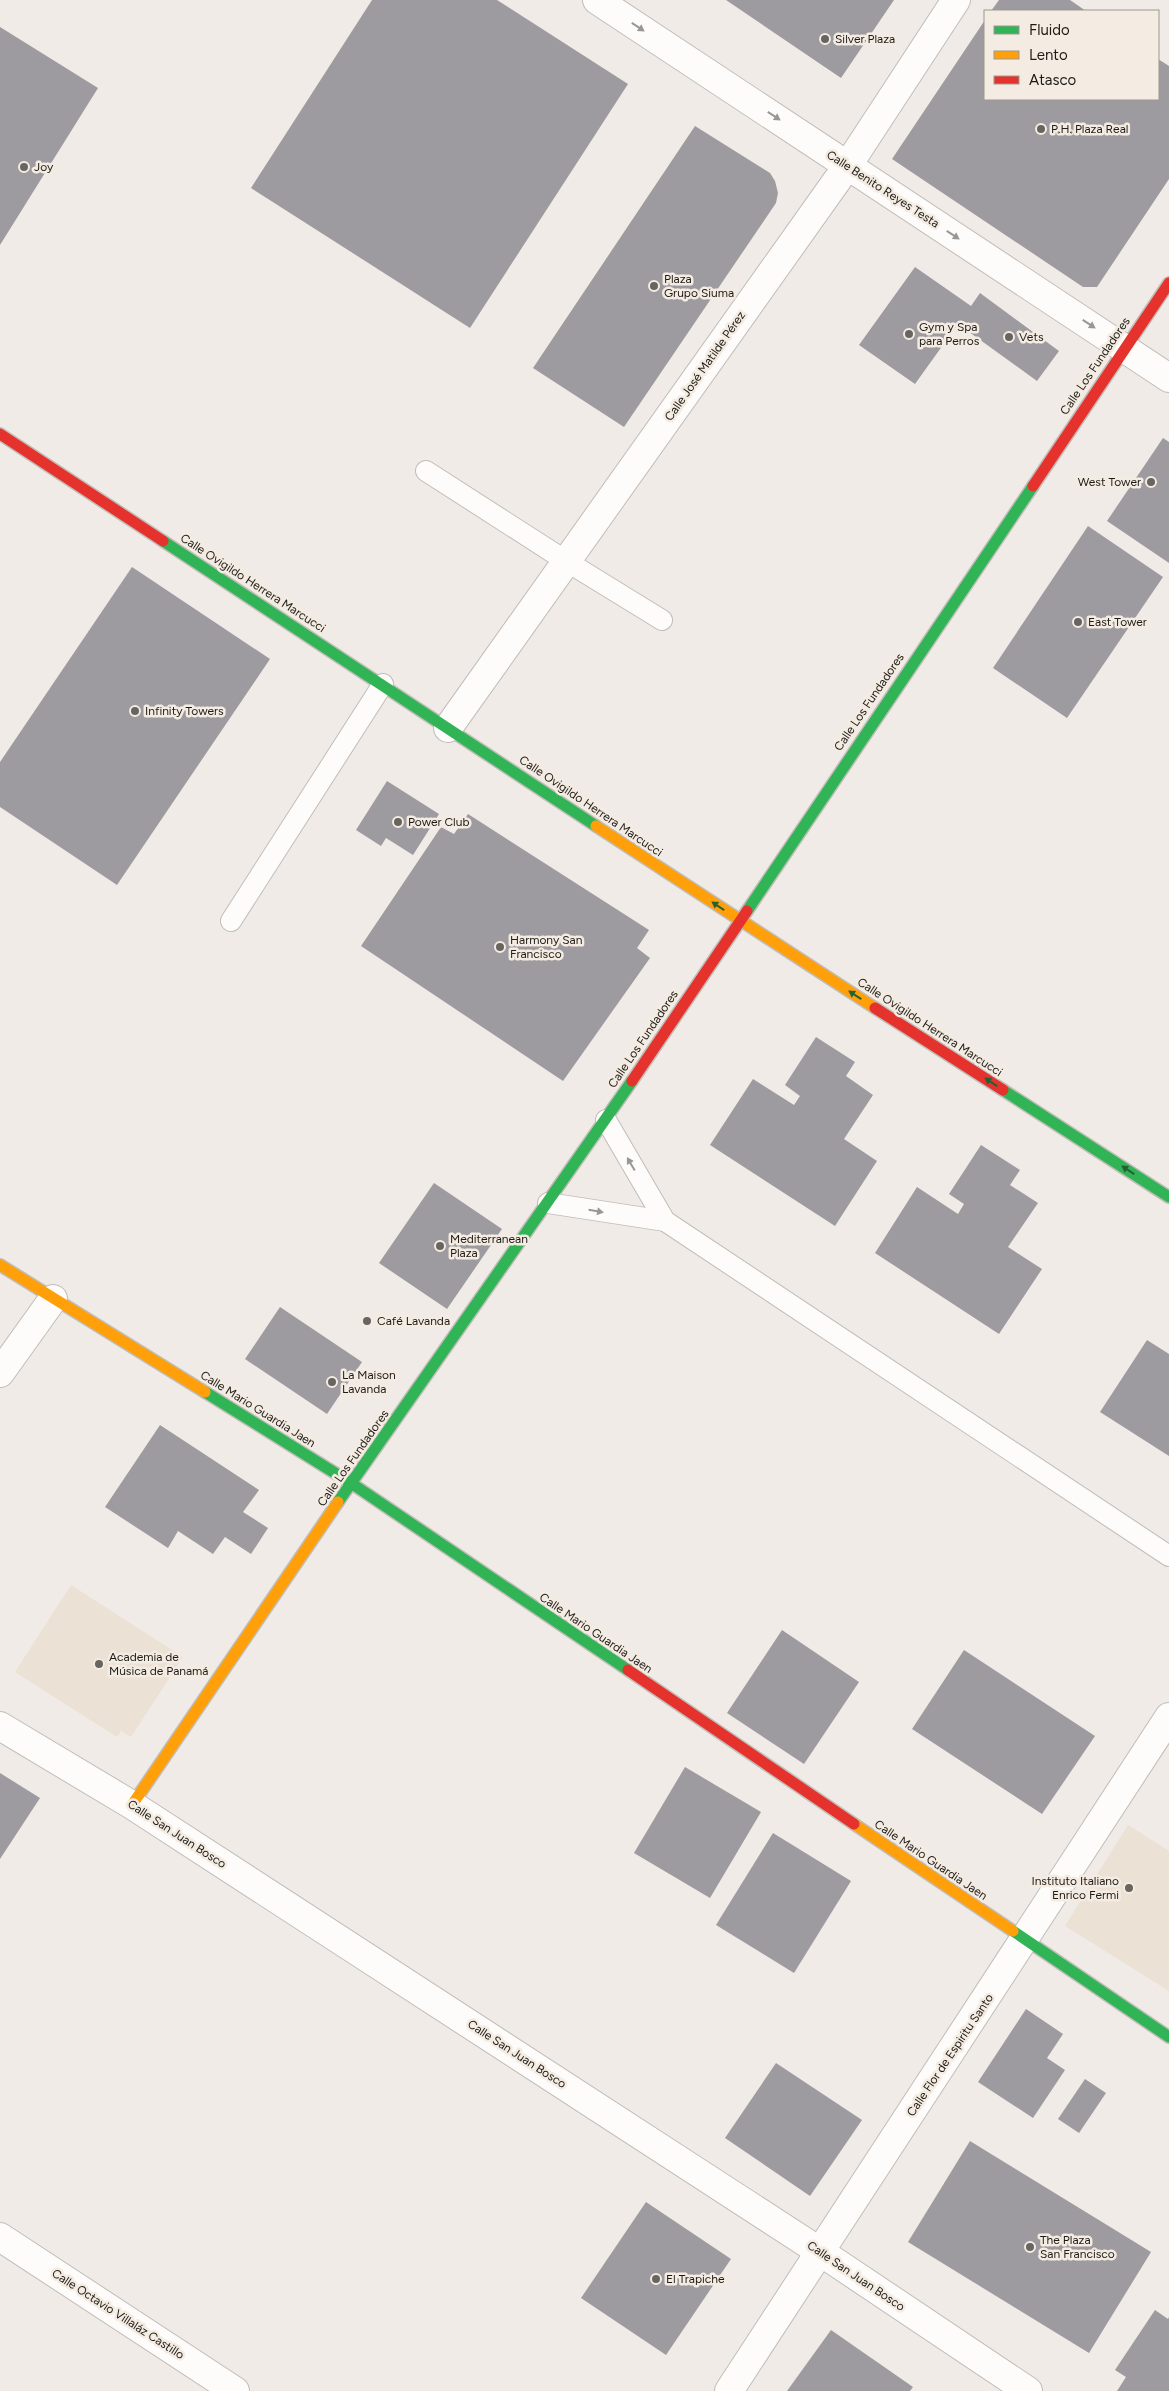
<svg xmlns="http://www.w3.org/2000/svg" width="1169" height="2391" font-family="Figtree,sans-serif">
<style>
.education{fill:#ebe2d5}
.building{fill:#9e9ba0}
.lines{fill:none;stroke-linecap:round;stroke-linejoin:round}
.lane-casing{stroke:#c0bdb9;stroke-width:22}
.street-casing{stroke:#c0bdb9;stroke-width:30}
.fast-casing{stroke:#c0bdb9;stroke-width:14}
.slow-casing{stroke:#c0bdb9;stroke-width:14}
.jam-casing{stroke:#c0bdb9;stroke-width:14}
.lane{stroke:#fdfcfb;stroke-width:20}
.street{stroke:#fdfcfb;stroke-width:28}
.fast{stroke:#30b455;stroke-width:11}
.slow{stroke:#ff9f0a;stroke-width:11}
.jam{stroke:#e5322d;stroke-width:11}
.oneway{fill:#999794}
.oneway2{fill:#266033}
.poi-dot{fill:#68645f;stroke:#f4ece2;stroke-width:2}
.labels{text-anchor:middle;stroke-width:5;stroke-linejoin:round;paint-order:stroke}
.poi-label{font-size:12px;fill:#1e1b17;stroke:#f4ece2;text-anchor:start}
.street-label{font-size:12px;fill:#1e1b17;stroke:#f4ece2}
</style>
<rect width="100%" height="100%" fill="#f0ebe6"/>
<!-- education -->
<g class="education">
<path d="M 71,1585 L 183,1657 L 131,1737 L 121,1731 L 117,1737 L 15,1672 Z"/>
<path d="M 1128,1825 L 1169,1851 L 1169,1991 L 1065,1926 Z"/>
</g>
<!-- building -->
<g class="building">
<path d="M 372,0 L 497,0 L 628,84 L 470,328 L 251,188 Z"/>
<path d="M 726,0 L 894,0 L 841,78 Z"/>
<path d="M 999,0 L 1070,0 L 1086,11 L 991,11 Z"/>
<path d="M 985,20 L 985,99 L 1158,99 L 1158,59 L 1169,66 L 1169,179 L 1097,287 L 1083,287 L 892,159 Z"/>
<path d="M 0,27 L 98,88 L 0,245 Z"/>
<path d="M 695,126 L 770,173 L 775,181 L 778,193 L 776,203 L 624,427 L 533,368 Z"/>
<path d="M 915,267 L 971,306 L 980,293 L 1059,351 L 1037,381 L 958,324 L 915,384 L 859,345 Z"/>
<path d="M 1163,438 L 1169,442 L 1169,563 L 1107,521 Z"/>
<path d="M 1088,526 L 1163,577 L 1067,718 L 993,668 Z"/>
<path d="M 132,567 L 270,659 L 117,885 L 0,807 L 0,762 Z"/>
<path d="M 387,781 L 439,814 L 413,855 L 386,838 L 381,846 L 356,830 Z"/>
<path d="M 468,814 L 649,930 L 637,948 L 650,958 L 563,1081 L 361,946 L 441,827 L 454,834 Z"/>
<path d="M 816,1037 L 855,1062 L 846,1076 L 873,1095 L 844,1139 L 877,1161 L 835,1226 L 710,1145 L 753,1079 L 794,1105 L 800,1096 L 785,1085 Z"/>
<path d="M 981,1145 L 1020,1170 L 1010,1185 L 1038,1203 L 1008,1247 L 1042,1269 L 999,1334 L 875,1253 L 917,1187 L 958,1214 L 964,1204 L 949,1194 Z"/>
<path d="M 434,1183 L 502,1229 L 447,1309 L 379,1263 Z"/>
<path d="M 280,1307 L 362,1362 L 327,1414 L 245,1359 Z"/>
<path d="M 1147,1340 L 1169,1354 L 1169,1456 L 1100,1412 Z"/>
<path d="M 160,1425 L 259,1490 L 243,1512 L 268,1528 L 251,1554 L 225,1537 L 213,1554 L 178,1531 L 168,1548 L 105,1507 Z"/>
<path d="M 782,1630 L 859,1682 L 804,1764 L 727,1713 Z"/>
<path d="M 964,1650 L 1095,1736 L 1042,1814 L 912,1729 Z"/>
<path d="M 685,1767 L 761,1812 L 710,1898 L 634,1853 Z"/>
<path d="M 0,1773 L 40,1798 L 0,1859 Z"/>
<path d="M 773,1833 L 851,1881 L 794,1973 L 716,1925 Z"/>
<path d="M 1026,2009 L 1063,2034 L 1047,2058 L 1065,2070 L 1033,2118 L 978,2082 Z"/>
<path d="M 776,2063 L 862,2120 L 810,2196 L 725,2138 Z"/>
<path d="M 1085,2079 L 1106,2093 L 1079,2133 L 1058,2119 Z"/>
<path d="M 970,2141 L 1151,2252 L 1089,2353 L 908,2242 Z"/>
<path d="M 646,2202 L 731,2259 L 666,2355 L 581,2298 Z"/>
<path d="M 1155,2310 L 1168,2319 L 1169,2317 L 1169,2391 L 1117,2391 L 1126,2377 L 1115,2370 Z"/>
<path d="M 831,2330 L 913,2387 L 910,2391 L 787,2391 Z"/>
</g>
<g class="lines">
<defs>
<g id="lane">
<path d="M 426,471 L 566,561 L 662,620"/>
<path d="M 231,921 L 383,684"/>
<path d="M 606,1120 L 665,1221 L 1169,1556"/>
<path d="M 548,1203 L 665,1221"/>
</g>
<g id="street">
<path d="M 597,0 L 1169,378"/>
<path d="M 448,728 L 848,165 L 956,0"/>
<path d="M 0,1373 L 53,1299"/>
<path d="M 0,1726 L 132,1805 L 819,2251 L 1028,2391"/>
<path d="M 0,2237 L 235,2391"/>
<path d="M 729,2391 C 874,2165 1024,1943 1169,1717"/>
</g>
<g id="fast">
<path d="M 163,541 L 596,826"/>
<path d="M 747,911 L 1033,486"/>
<path d="M 1003,1090 L 1169,1197"/>
<path d="M 205,1392 L 351,1483 L 628,1670"/>
<path d="M 338,1502 L 632,1081"/>
<path d="M 1013,1931 L 1169,2037"/>
</g>
<g id="slow">
<path d="M 596,826 L 875,1008"/>
<path d="M 0,1265 L 205,1392"/>
<path d="M 132,1805 L 338,1502"/>
<path d="M 854,1824 L 1013,1931"/>
</g>
<g id="jam">
<path d="M 0,434 L 163,541"/>
<path d="M 1033,486 L 1169,283"/>
<path d="M 875,1008 L 1003,1090"/>
<path d="M 632,1081 L 747,911"/>
<path d="M 628,1670 L 854,1824"/>
</g>
</defs>
<!-- lane casing -->
<use href="#lane" class="lane-casing"/>
<!-- street casing -->
<use href="#street" class="street-casing"/>
<!-- fast casing -->
<use href="#fast" class="fast-casing"/>
<!-- slow casing -->
<use href="#slow" class="slow-casing"/>
<!-- jam casing -->
<use href="#jam" class="jam-casing"/>
<!-- lane -->
<use href="#lane" class="lane"/>
<!-- street -->
<use href="#street" class="street"/>
<!-- fast -->
<use href="#fast" class="fast"/>
<!-- slow -->
<use href="#slow" class="slow"/>
<!-- jam -->
<use href="#jam" class="jam"/>
</g>
<!-- one-way arrows -->
<defs><path id="oneway-solid" d="M-6-.8H1V-3.2L6.5 0L1 3.2V.8H-6Z" transform="scale(1.25)"/></defs>
<g class="oneway">
<use href="#oneway-solid" transform="translate(638 27) rotate(33)"/>
<use href="#oneway-solid" transform="translate(774 116) rotate(33)"/>
<use href="#oneway-solid" transform="translate(953 235) rotate(33)"/>
<use href="#oneway-solid" transform="translate(1089 324) rotate(33)"/>
<use href="#oneway-solid" transform="translate(631 1164) rotate(-120)"/>
<use href="#oneway-solid" transform="translate(596 1211) rotate(10)"/>
</g>
<g class="oneway2">
<use href="#oneway-solid" transform="translate(718 906) rotate(-146)"/>
<use href="#oneway-solid" transform="translate(855 995) rotate(-147)"/>
<use href="#oneway-solid" transform="translate(991 1082) rotate(-147)"/>
<use href="#oneway-solid" transform="translate(1128 1170) rotate(-147)"/>
</g>
<!-- markers -->
<g class="poi-dot">
<circle cx="825" cy="39" r="5"/>
<circle cx="1041" cy="129" r="5"/>
<circle cx="24" cy="167" r="5"/>
<circle cx="654" cy="286" r="5"/>
<circle cx="909" cy="334" r="5"/>
<circle cx="1009" cy="337" r="5"/>
<circle cx="1151" cy="482" r="5"/>
<circle cx="1078" cy="622" r="5"/>
<circle cx="135" cy="711" r="5"/>
<circle cx="398" cy="822" r="5"/>
<circle cx="500" cy="947" r="5"/>
<circle cx="440" cy="1246" r="5"/>
<circle cx="367" cy="1321" r="5"/>
<circle cx="332" cy="1382" r="5"/>
<circle cx="99" cy="1664" r="5"/>
<circle cx="1129" cy="1888" r="5"/>
<circle cx="1030" cy="2247" r="5"/>
<circle cx="656" cy="2279" r="5"/>
</g>
<g class="labels">
<!-- poi labels -->
<g class="poi-label">
<text x="835" y="43">Silver Plaza</text>
<text x="1051" y="133">P.H. Plaza Real</text>
<text x="34" y="171">Joy</text>
<text x="664" y="283">Plaza<tspan x="664" dy="14">Grupo Siuma</tspan></text>
<text x="919" y="331">Gym y Spa<tspan x="919" dy="14">para Perros</tspan></text>
<text x="1019" y="341">Vets</text>
<text x="1141" y="486" text-anchor="end">West Tower</text>
<text x="1088" y="626">East Tower</text>
<text x="145" y="715">Infinity Towers</text>
<text x="408" y="826">Power Club</text>
<text x="510" y="944">Harmony San<tspan x="510" dy="14">Francisco</tspan></text>
<text x="450" y="1243">Mediterranean<tspan x="450" dy="14">Plaza</tspan></text>
<text x="377" y="1325">Café Lavanda</text>
<text x="342" y="1379">La Maison<tspan x="342" dy="14">Lavanda</tspan></text>
<text x="109" y="1661">Academia de<tspan x="109" dy="14">Música de Panamá</tspan></text>
<text x="1119" y="1885" text-anchor="end">Instituto Italiano<tspan x="1119" dy="14">Enrico Fermi</tspan></text>
<text x="1040" y="2244">The Plaza<tspan x="1040" dy="14">San Francisco</tspan></text>
<text x="666" y="2283">El Trapiche</text>
</g>
<!-- street labels -->
<g class="street-label">
<text transform="translate(883 189) rotate(33)" y="4">Calle Benito Reyes Testa</text>
<text transform="translate(705 366) rotate(-55)" y="4">Calle José Matilde Pérez</text>
<text transform="translate(1095 366) rotate(-56)" y="4">Calle Los Fundadores</text>
<text transform="translate(253 583) rotate(33)" y="4">Calle Ovigildo Herrera Marcucci</text>
<text transform="translate(869 702) rotate(-56)" y="4">Calle Los Fundadores</text>
<text transform="translate(591 806) rotate(34)" y="4">Calle Ovigildo Herrera Marcucci</text>
<text transform="translate(930 1027) rotate(33)" y="4">Calle Ovigildo Herrera Marcucci</text>
<text transform="translate(643 1039) rotate(-56)" y="4">Calle Los Fundadores</text>
<text transform="translate(258 1409) rotate(32)" y="4">Calle Mario Guardia Jaen</text>
<text transform="translate(353 1458) rotate(-55)" y="4">Calle Los Fundadores</text>
<text transform="translate(596 1633) rotate(34)" y="4">Calle Mario Guardia Jaen</text>
<text transform="translate(177 1834) rotate(33)" y="4">Calle San Juan Bosco</text>
<text transform="translate(931 1860) rotate(34)" y="4">Calle Mario Guardia Jaen</text>
<text transform="translate(517 2054) rotate(33)" y="4">Calle San Juan Bosco</text>
<text transform="translate(950 2055) rotate(-56)" y="4">Calle Flor de Espiritu Santo</text>
<text transform="translate(856 2276) rotate(34)" y="4">Calle San Juan Bosco</text>
<text transform="translate(118 2314) rotate(33)" y="4">Calle Octavio Villaláz Castillo</text>
</g>
</g>
<!-- legend -->
<rect x="984" y="10" width="175" height="90" fill="#f4ece2" stroke="#9e9891"/>
<rect x="994" y="26" width="25" height="8" fill="#30b455" stroke="#9e9891"/>
<text x="1029" y="35" font-size="15" fill="#1e1b17">Fluido</text>
<rect x="994" y="51" width="25" height="8" fill="#ff9f0a" stroke="#9e9891"/>
<text x="1029" y="60" font-size="15" fill="#1e1b17">Lento</text>
<rect x="994" y="76" width="25" height="8" fill="#e5322d" stroke="#9e9891"/>
<text x="1029" y="85" font-size="15" fill="#1e1b17">Atasco</text>
</svg>
